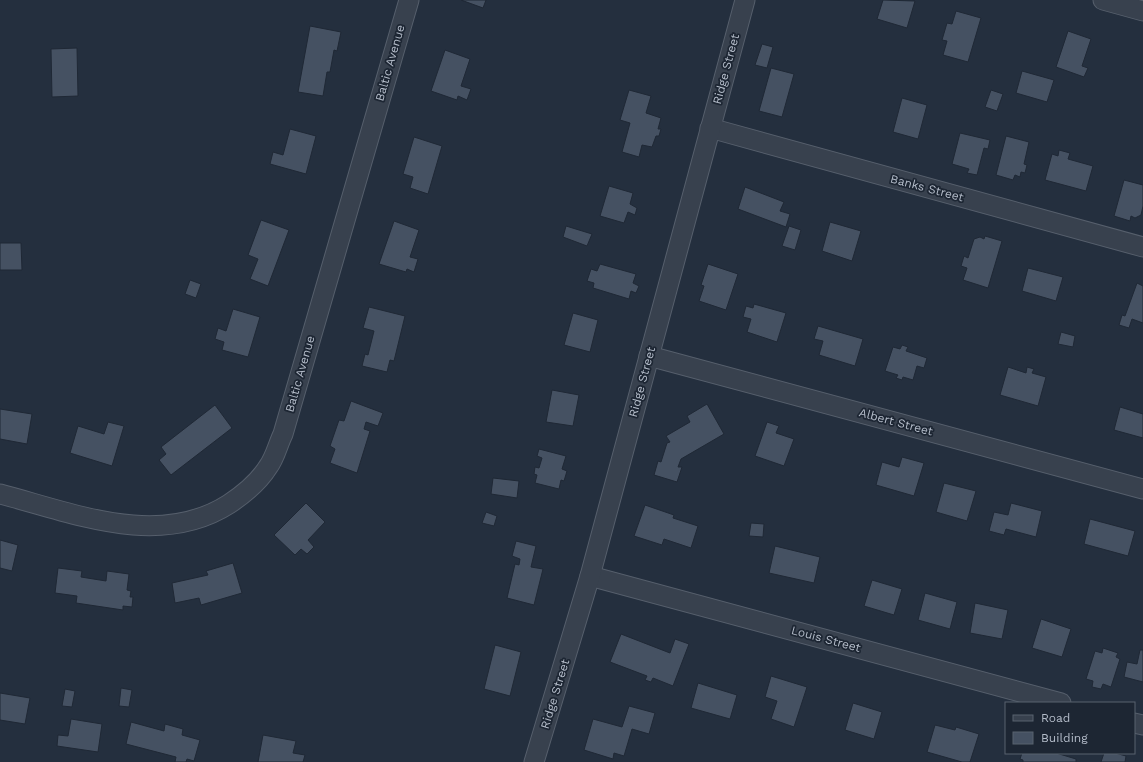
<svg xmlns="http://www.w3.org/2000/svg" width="1143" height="762" font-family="'Work Sans',sans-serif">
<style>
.building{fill:#455162;stroke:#1f2835}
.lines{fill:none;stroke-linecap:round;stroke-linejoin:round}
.street-casing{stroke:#565f6c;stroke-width:21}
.street{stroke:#38414e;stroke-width:19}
.labels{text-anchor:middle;stroke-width:3.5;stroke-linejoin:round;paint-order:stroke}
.street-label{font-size:12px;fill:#b4bcc9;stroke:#1d2633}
</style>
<rect width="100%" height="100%" fill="#242f3e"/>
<!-- building -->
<g class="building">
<path d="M 461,0 L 486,0 L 483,8 Z"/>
<path d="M 883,0 L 915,1 L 907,28 L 877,19 Z"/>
<path d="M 956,11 L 981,18 L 968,62 L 943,55 L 947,41 L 942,40 L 947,23 L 952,24 Z"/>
<path d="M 310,26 L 341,32 L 337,51 L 334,50 L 330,72 L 327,72 L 323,96 L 298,92 Z"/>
<path d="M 1068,31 L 1091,39 L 1082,66 L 1088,68 L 1084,77 L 1056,67 Z"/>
<path d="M 762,44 L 773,47 L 767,68 L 755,65 Z"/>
<path d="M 77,48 L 78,96 L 52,97 L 51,49 Z"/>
<path d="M 445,50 L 470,59 L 461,86 L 471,89 L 467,100 L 458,96 L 457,100 L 431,91 Z"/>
<path d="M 771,68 L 794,74 L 782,117 L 759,111 Z"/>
<path d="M 1022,71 L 1054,80 L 1047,102 L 1016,93 Z"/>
<path d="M 629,90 L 651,96 L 646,113 L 661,118 L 658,129 L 661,129 L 659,136 L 656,136 L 652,147 L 642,145 L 639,157 L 622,152 L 630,123 L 620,120 Z"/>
<path d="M 991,90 L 1003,94 L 997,111 L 985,107 Z"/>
<path d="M 902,98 L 927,105 L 918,139 L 893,132 Z"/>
<path d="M 290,129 L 316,136 L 306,174 L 270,164 L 273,152 L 283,155 Z"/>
<path d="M 960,133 L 990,140 L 988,149 L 984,148 L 977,175 L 967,173 L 969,169 L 952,164 Z"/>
<path d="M 1006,136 L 1029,142 L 1024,164 L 1027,165 L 1025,173 L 1021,172 L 1020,177 L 1015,175 L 1013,180 L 996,175 Z"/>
<path d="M 414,137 L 442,146 L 428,194 L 410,188 L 413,177 L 403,174 Z"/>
<path d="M 1059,150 L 1070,153 L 1068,159 L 1093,166 L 1086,191 L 1045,180 L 1052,154 L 1058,156 Z"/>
<path d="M 1124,180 L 1143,185 L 1143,206 L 1141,215 L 1135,218 L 1131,216 L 1130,221 L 1114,216 Z"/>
<path d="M 609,186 L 633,193 L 630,204 L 637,208 L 635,215 L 628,212 L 624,223 L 600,216 Z"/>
<path d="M 745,187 L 784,202 L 780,211 L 790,214 L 786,227 L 738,209 Z"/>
<path d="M 261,220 L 289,230 L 268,286 L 250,279 L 258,259 L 248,255 Z"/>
<path d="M 394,221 L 419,230 L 410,257 L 418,259 L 414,272 L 407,269 L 406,272 L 379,264 Z"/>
<path d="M 830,222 L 861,231 L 852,261 L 822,251 Z"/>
<path d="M 566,226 L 592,234 L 587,246 L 563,237 Z"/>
<path d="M 789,226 L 801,230 L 795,250 L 782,246 Z"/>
<path d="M 985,236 L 1002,241 L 988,288 L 963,280 L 967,268 L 961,266 L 964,256 L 968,258 L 974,239 L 980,237 L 984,239 Z"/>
<path d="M 0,243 L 21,243 L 22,270 L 0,270 Z"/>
<path d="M 600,264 L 636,274 L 633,283 L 639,286 L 636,293 L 631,291 L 629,299 L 593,288 L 594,283 L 587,281 L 591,269 L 597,271 Z"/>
<path d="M 708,264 L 738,274 L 726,310 L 699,301 L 704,286 L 701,285 Z"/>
<path d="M 1028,268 L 1063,277 L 1056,301 L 1022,291 Z"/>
<path d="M 190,280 L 201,284 L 196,298 L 185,294 Z"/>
<path d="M 1137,283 L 1143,286 L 1143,323 L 1132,319 L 1129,328 L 1119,325 L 1122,315 L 1125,316 Z"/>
<path d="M 754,304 L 786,313 L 777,342 L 747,332 L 751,319 L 743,317 L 746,306 L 753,308 Z"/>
<path d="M 369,307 L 405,316 L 394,361 L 390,360 L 387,372 L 362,366 L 365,354 L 368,355 L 374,331 L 363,328 Z"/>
<path d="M 233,309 L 260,317 L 248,357 L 222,350 L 224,342 L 215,339 L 218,328 L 226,331 Z"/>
<path d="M 573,313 L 598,320 L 590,352 L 564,345 Z"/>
<path d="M 818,326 L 863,339 L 855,366 L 819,355 L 823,341 L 814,339 Z"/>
<path d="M 1061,332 L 1075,336 L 1073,347 L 1058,344 Z"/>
<path d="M 902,345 L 908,347 L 906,351 L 927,358 L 924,368 L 917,366 L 913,380 L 903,377 L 902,380 L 896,378 L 898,375 L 885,371 L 893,347 L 900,349 Z"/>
<path d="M 1008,367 L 1026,373 L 1027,367 L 1034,369 L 1032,373 L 1046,377 L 1038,406 L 1000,395 Z"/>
<path d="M 552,390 L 579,395 L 573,426 L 546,422 Z"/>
<path d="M 351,401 L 383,413 L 378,426 L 366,422 L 364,429 L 370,431 L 357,473 L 330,463 L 335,449 L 330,446 L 339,420 L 344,421 Z"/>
<path d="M 707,404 L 724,434 L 681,459 L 678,467 L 682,467 L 677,482 L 654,475 L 658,461 L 661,462 L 667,443 L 670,442 L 666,436 L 690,422 L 687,416 Z"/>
<path d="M 215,405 L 232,428 L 171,475 L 159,460 L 166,454 L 161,447 Z"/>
<path d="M 1120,407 L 1143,414 L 1143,438 L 1114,430 Z"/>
<path d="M 0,409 L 32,414 L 27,444 L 0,439 Z"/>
<path d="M 108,422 L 124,426 L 112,466 L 70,453 L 78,426 L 104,434 Z"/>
<path d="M 767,422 L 779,426 L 776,433 L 794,439 L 784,466 L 755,456 Z"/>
<path d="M 539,449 L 566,456 L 562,469 L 567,471 L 564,481 L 561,480 L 559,489 L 535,483 L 537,475 L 534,474 L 535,467 L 539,468 L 542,458 L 537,456 Z"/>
<path d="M 902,457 L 924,463 L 914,496 L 876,485 L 882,462 L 899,467 Z"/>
<path d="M 493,478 L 519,481 L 517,498 L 491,494 Z"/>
<path d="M 944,483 L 976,491 L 967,521 L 936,512 Z"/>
<path d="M 306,503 L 325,522 L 308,540 L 314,547 L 307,554 L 301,549 L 295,555 L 274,535 Z"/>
<path d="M 1011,503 L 1042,511 L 1036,537 L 1006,529 L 1004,535 L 989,531 L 994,512 L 1008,515 Z"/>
<path d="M 645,505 L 674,515 L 673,518 L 698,526 L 691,548 L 664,539 L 662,545 L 634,536 Z"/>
<path d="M 486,512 L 497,516 L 494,526 L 482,523 Z"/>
<path d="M 1090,519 L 1135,531 L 1128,556 L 1084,544 Z"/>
<path d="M 751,523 L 764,524 L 763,537 L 749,536 Z"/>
<path d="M 0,540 L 18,545 L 12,571 L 0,568 Z"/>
<path d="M 516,541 L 536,546 L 531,567 L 543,569 L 534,605 L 507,598 L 515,564 L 519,565 L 520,559 L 512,556 Z"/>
<path d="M 775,546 L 820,557 L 814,583 L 769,573 Z"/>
<path d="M 233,563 L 242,593 L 201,605 L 199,598 L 175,603 L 172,583 L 208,575 L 206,571 Z"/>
<path d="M 58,568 L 82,571 L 81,577 L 106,581 L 107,571 L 129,574 L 127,590 L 131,591 L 130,597 L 133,597 L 132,607 L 123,606 L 123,610 L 76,603 L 77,596 L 55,593 Z"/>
<path d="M 872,580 L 902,589 L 894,615 L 864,606 Z"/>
<path d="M 925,593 L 957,602 L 950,629 L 918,620 Z"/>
<path d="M 975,603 L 1008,610 L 1002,639 L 970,633 Z"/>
<path d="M 1041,619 L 1071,629 L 1062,657 L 1032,648 Z"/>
<path d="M 621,634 L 670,653 L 675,639 L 689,644 L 673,686 L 653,678 L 651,682 L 645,680 L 647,676 L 610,662 Z"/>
<path d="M 495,645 L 521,652 L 510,696 L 484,689 Z"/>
<path d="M 1103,648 L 1118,653 L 1116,657 L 1120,659 L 1111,687 L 1103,684 L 1101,689 L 1092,687 L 1093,681 L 1086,679 L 1095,651 L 1102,653 Z"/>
<path d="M 1140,650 L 1143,650 L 1143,682 L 1124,677 L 1127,662 L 1137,664 Z"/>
<path d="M 771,676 L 807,687 L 794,727 L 771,719 L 777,701 L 765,697 Z"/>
<path d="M 698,683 L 737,695 L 730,719 L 691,708 Z"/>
<path d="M 121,688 L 132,690 L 129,707 L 119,706 Z"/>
<path d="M 65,689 L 75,691 L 72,707 L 62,706 Z"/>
<path d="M 0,693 L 30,698 L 25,724 L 0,720 Z"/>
<path d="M 853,703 L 882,712 L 874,739 L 845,730 Z"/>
<path d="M 629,706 L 655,713 L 649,734 L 632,729 L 624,756 L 614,753 L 613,759 L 584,750 L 593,719 L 622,727 Z"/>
<path d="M 71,719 L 102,724 L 98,752 L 57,746 L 58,735 L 68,736 Z"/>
<path d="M 131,722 L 164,731 L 165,724 L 183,729 L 182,735 L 200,740 L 194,761 L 187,759 L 186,762 L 175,762 L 176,757 L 126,744 Z"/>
<path d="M 935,725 L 955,730 L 956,727 L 979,734 L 970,762 L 962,762 L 927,752 Z"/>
<path d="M 263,735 L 296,741 L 293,753 L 305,755 L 303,762 L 258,762 Z"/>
<path d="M 1022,753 L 1056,753 L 1076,759 L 1076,762 L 1023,762 L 1023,760 L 1020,759 Z"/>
<path d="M 1104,753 L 1115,753 L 1126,756 L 1125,762 L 1101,762 Z"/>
</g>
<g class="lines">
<defs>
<g id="street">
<path d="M 1103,0 L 1143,11"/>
<path d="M 710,128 L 1143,247"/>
<path d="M 649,356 L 1143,489"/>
<path d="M 0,494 C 73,513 159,549 229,504 C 244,494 258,483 268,467 C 275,458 278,444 283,434 L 409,0"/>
<path d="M 590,576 L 1061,703"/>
<path d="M 1134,723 L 1143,725"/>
<path d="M 534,762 L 590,576 L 745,0"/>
</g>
</defs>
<!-- street casing -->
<use href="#street" class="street-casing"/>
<!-- street -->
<use href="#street" class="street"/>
</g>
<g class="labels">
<!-- street labels -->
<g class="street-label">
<text transform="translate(390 63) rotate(-74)" y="4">Baltic Avenue</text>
<text transform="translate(726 69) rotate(-75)" y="4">Ridge Street</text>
<text transform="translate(927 188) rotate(15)" y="4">Banks Street</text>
<text transform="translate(300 374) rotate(-74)" y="4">Baltic Avenue</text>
<text transform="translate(642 382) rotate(-75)" y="4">Ridge Street</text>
<text transform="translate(896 422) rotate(15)" y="4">Albert Street</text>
<text transform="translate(826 639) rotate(15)" y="4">Louis Street</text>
<text transform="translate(555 694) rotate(-73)" y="4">Ridge Street</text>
</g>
</g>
<!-- legend -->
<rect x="1005" y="702" width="130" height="52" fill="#1d2633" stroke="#59626f"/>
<rect x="1013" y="715" width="20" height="6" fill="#38414e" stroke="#59626f"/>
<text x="1041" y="722" font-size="12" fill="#b4bcc9">Road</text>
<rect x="1013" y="732" width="20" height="12" fill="#455162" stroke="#59626f"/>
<text x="1041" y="742" font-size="12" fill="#b4bcc9">Building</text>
</svg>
